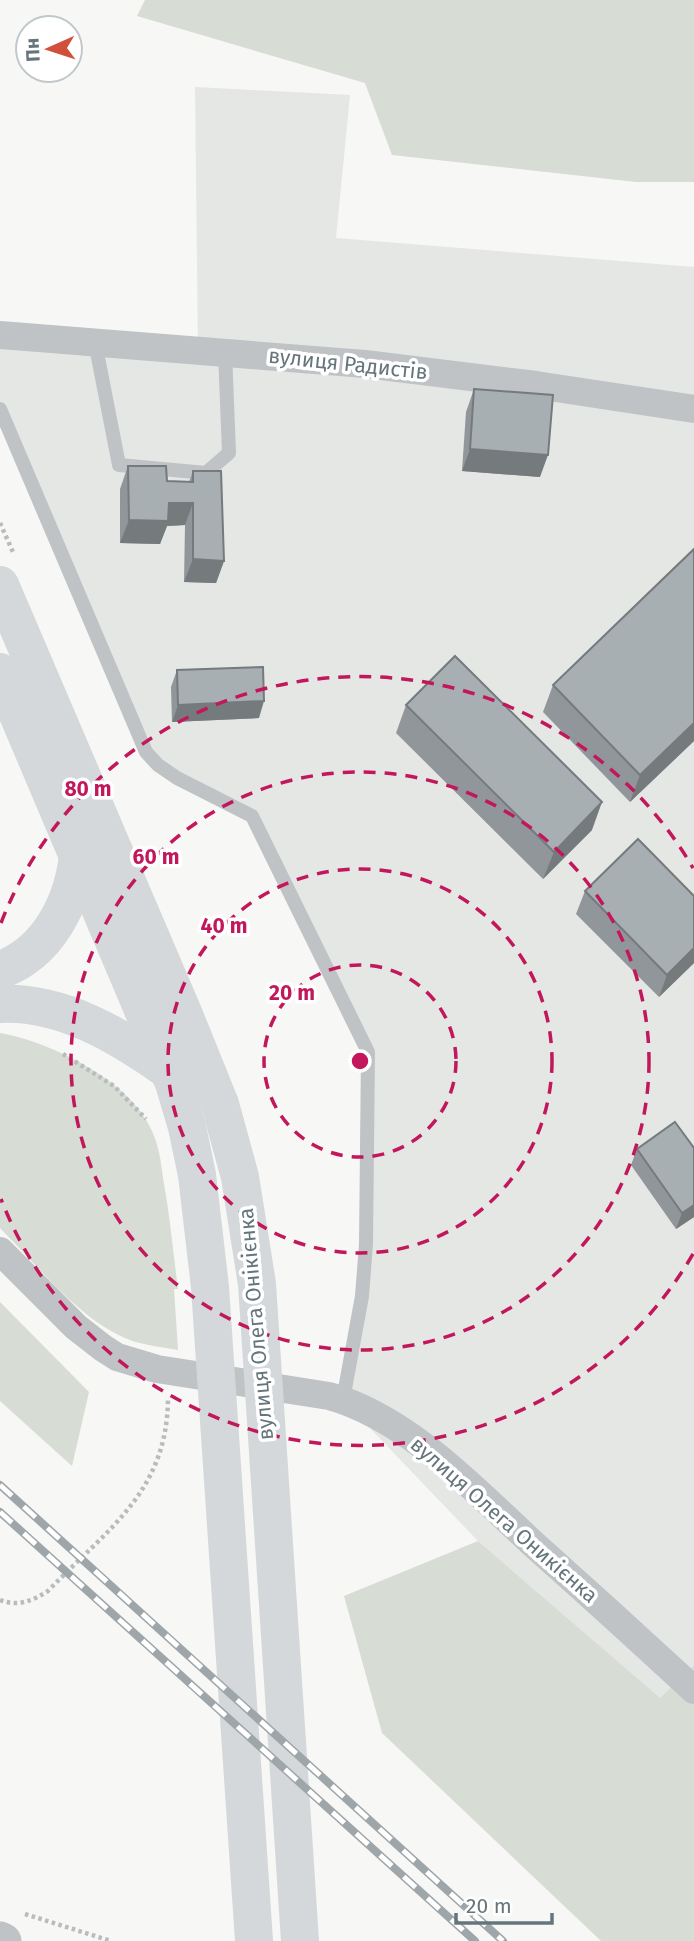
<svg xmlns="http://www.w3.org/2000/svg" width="694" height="1941" font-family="'Fira Sans',sans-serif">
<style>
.built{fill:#e5e7e5}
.green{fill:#d7dcd4}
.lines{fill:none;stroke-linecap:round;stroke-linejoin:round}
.path{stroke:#b9bcbe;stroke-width:4.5;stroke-dasharray:3.5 3.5;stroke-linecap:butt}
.service{stroke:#bfc3c6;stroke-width:14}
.minor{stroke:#bfc3c6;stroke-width:28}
.tertiary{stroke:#bfc3c6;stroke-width:35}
.primary{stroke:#d4d8da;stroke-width:38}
.rail-casing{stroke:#9fa6aa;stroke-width:8}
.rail{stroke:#fff;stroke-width:5;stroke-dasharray:16;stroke-linecap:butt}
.wall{fill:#90969a}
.shaded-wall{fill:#757a7d}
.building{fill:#a7afb3;stroke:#757a7d;stroke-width:2}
.ring{fill:none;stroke:#c2185b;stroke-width:3.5;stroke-dasharray:12 9}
.labels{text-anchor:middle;stroke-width:7;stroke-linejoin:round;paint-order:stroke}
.street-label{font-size:21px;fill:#65757c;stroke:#fff}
.centre{fill:#c2185b;stroke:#fff;stroke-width:3.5}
.ring-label{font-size:21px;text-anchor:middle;font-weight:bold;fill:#c2185b;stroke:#fff;stroke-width:7;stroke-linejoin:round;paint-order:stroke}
</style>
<rect width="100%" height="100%" fill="#f7f7f5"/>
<!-- built -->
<path class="built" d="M 195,87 L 350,95 L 336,238 L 694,267 L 694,1665 L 660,1699 L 478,1541 L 343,1400 L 362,1296 L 368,1052 L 252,817 L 152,760 L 0,409 L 0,335 L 198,350 Z"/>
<!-- green -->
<g class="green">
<path d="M 145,0 L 694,0 L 694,182 L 636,182 L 392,155 L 365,83 L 137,16 Z"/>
<path d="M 0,1033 C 51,1042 131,1081 152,1131 C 159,1146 161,1162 163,1178 C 170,1215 173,1252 178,1289 L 174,1289 L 178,1350 C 161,1347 141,1345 125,1338 C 77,1317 37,1265 0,1228 Z"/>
<path d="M 0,1302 L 89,1392 L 72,1466 L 0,1401 Z"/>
<path d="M 478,1541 L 660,1698 L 694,1665 L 694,1941 L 601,1941 L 382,1733 L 344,1596 Z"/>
</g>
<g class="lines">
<!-- path -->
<g class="path">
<path d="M 0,523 L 13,552"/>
<path d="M 63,1054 L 114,1086 L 146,1119"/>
<path d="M 0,1600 C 18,1607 32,1601 48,1591 C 106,1530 167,1493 168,1399"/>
<path d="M 25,1914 L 111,1941"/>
</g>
<!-- service -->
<g class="service">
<path d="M 95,342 L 119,465 L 206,473 L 229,453 L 225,352"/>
<path d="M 0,409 L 146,752 L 158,765 L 177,778 L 252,816 L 368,1052 L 366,1244 L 362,1296 L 343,1400"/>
</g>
<!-- minor -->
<g class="minor">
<path d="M 0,335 L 365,364 L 536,385 L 694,409"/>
<path d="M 0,1251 L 76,1327 L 103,1348 L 117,1357 L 157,1369 L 329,1396 C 406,1417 474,1489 531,1542 C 586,1591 640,1640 694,1690"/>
</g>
<!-- tertiary -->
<path class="tertiary" d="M 0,1939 L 4,1941"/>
<!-- primary -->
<g class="primary">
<path d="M 0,585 L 184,1015 L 220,1104 L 240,1177 L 257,1284 L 300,1941"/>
<path d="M 0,672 L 174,1083 L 187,1127 L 197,1175 L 210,1287 L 254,1941"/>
<path d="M 0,970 C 48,953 73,903 78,855"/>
<path d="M 0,1004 C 62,1001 120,1036 169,1071"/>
</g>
<defs>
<g id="rail">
<path d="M 0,1485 L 503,1941"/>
<path d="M 0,1512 L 475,1941"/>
</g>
</defs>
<!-- rail casing -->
<use href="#rail" class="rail-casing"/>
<!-- rail -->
<use href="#rail" class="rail"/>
</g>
<!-- wall -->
<g class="wall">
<path d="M 474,389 L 540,477 L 462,471 L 466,412 Z"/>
<path d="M 128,466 L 167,481 L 189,482 L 193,471 L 224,561 L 216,583 L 184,582 L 185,525 L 167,526 L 160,544 L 120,543 L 120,489 Z"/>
<path d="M 694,549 L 694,741 L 630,802 L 543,712 L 553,685 Z"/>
<path d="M 177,670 L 259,718 L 172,722 L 171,687 Z"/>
<path d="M 406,705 L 592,830 L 543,879 L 396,733 Z"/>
<path d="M 585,891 L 694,963 L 659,997 L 576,914 Z"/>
<path d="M 694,1148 L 694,1217 L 676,1229 L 631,1165 L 637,1149 Z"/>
</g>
<!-- shaded-wall -->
<g class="shaded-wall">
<path d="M 470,449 L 548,455 L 540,477 L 462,471 Z"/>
<path d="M 169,503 L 193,503 L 185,525 L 167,526 L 160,544 L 120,543 L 129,520 Z"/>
<path d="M 193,559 L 224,561 L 216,583 L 184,582 Z"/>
<path d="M 264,701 L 259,718 L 172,722 L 178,705 Z"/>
<path d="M 694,723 L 694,741 L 630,802 L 640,775 Z"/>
<path d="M 602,802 L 592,830 L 543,879 L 554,852 Z"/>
<path d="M 694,948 L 694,963 L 659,997 L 667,975 Z"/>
<path d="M 694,1205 L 694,1217 L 676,1229 L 682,1213 Z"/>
</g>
<!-- building -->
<g class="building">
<path d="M 474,389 L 553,395 L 548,455 L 470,449 Z"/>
<path d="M 128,466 L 166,466 L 167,481 L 193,482 L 193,471 L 221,471 L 224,561 L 193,559 L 193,503 L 169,503 L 168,521 L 129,520 Z"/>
<path d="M 694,549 L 694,723 L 640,775 L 553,685 Z"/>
<path d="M 455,656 L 602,802 L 554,852 L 406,705 Z"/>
<path d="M 263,667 L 264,701 L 178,705 L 177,670 Z"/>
<path d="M 638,839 L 694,896 L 694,948 L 667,975 L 585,891 Z"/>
<path d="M 675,1122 L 694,1148 L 694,1205 L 682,1213 L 637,1149 Z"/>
</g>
<!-- distance rings -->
<g class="ring">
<circle cx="360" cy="1061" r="96"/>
<circle cx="360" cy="1061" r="192"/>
<circle cx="360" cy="1061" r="289"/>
<path d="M693 1254A385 385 0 0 1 1 1199M1 923A385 385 0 0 1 693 868"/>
</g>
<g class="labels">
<!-- street labels -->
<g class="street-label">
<text transform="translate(348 364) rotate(6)" y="7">вулиця Радистів</text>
<text transform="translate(256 1324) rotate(-95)" y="7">вулиця Олега Онікієнка</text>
<text transform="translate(504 1520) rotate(41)" y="7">вулиця Олега Оникієнка</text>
</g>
</g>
<circle cx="360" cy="1061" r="10" class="centre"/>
<g class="ring-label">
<text x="88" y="796">80 m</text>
<text x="156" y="864">60 m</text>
<text x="224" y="933">40 m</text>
<text x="292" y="1000">20 m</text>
</g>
<!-- north arrow -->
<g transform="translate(49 49) rotate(267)"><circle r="33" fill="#ffffff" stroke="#c1c8cb" stroke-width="2"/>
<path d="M0-5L12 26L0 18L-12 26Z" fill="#d1503b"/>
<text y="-10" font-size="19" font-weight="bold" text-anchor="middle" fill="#65757c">Пн</text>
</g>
<!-- scale -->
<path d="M456 1913v10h96v-10" fill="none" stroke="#65757c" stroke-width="3.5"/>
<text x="466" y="1913" font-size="21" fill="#65757c" stroke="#ffffff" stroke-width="5" paint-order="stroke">20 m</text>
</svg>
